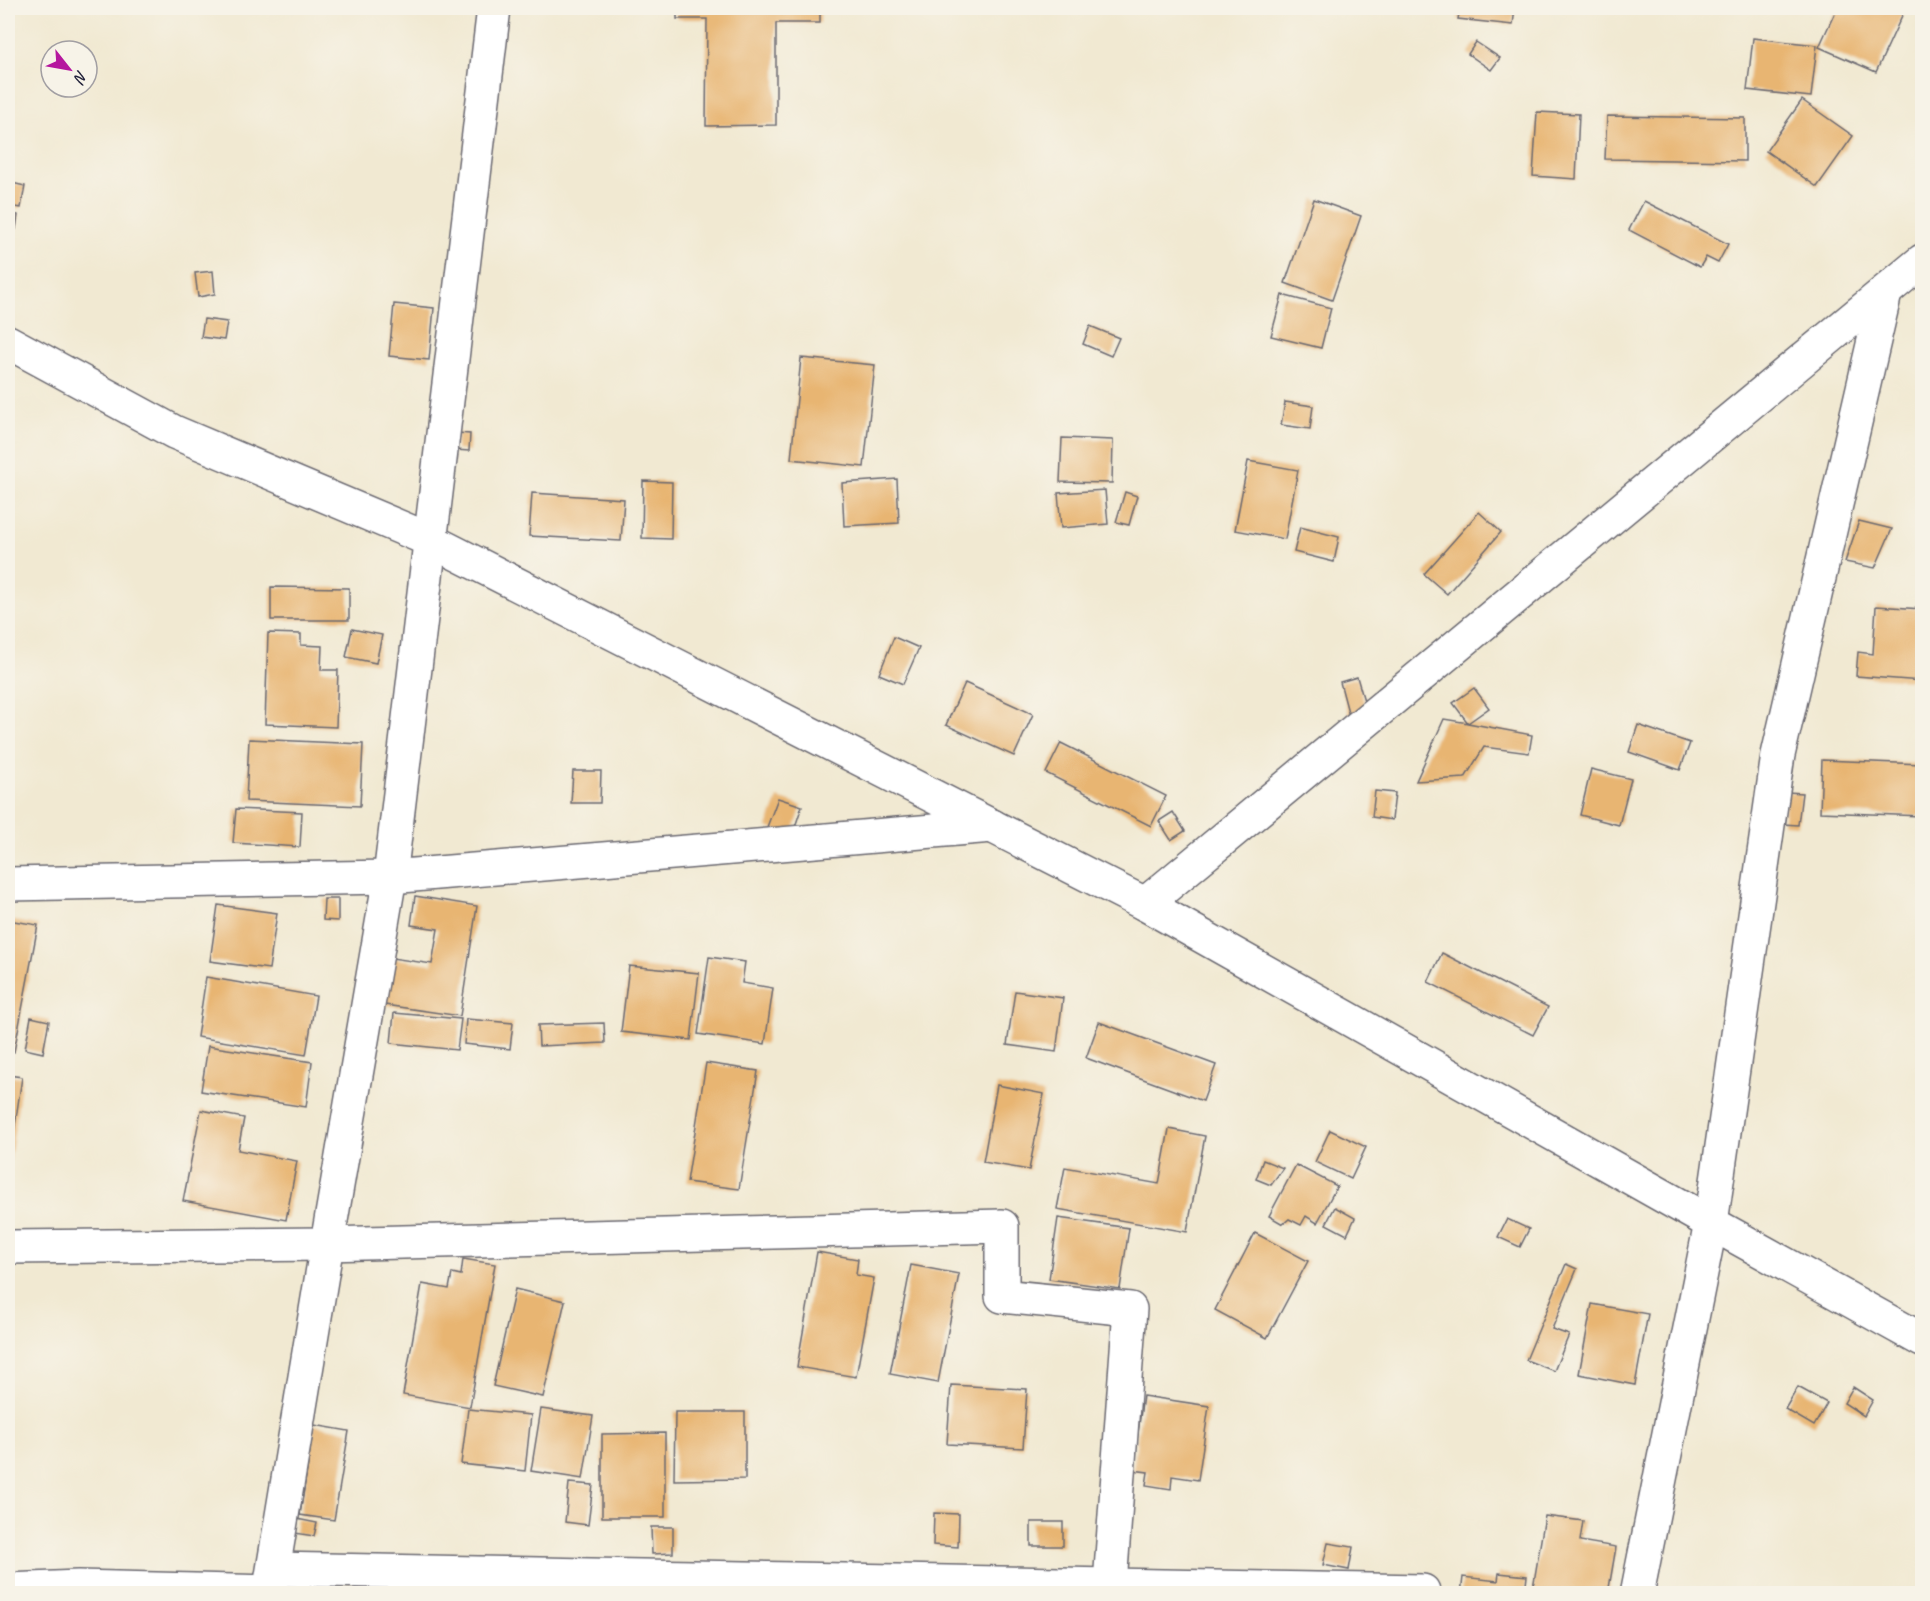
<svg xmlns="http://www.w3.org/2000/svg" width="1930" height="1601" font-family="Caveat,sans-serif">
<style>
.building{fill:#e8b572}
.lines{fill:none;stroke-linecap:round;stroke-linejoin:round}
.street-casing{stroke:#6a6870;stroke-width:36}
.street{stroke:#fff;stroke-width:33}
</style>
<rect width="100%" height="100%" fill="#f7f3e8"/>
<filter id="ink" filterUnits="userSpaceOnUse"><feTurbulence type="fractalNoise" baseFrequency=".0167" numOctaves="2"/><feDisplacementMap in="SourceGraphic" scale="12" xChannelSelector="R" yChannelSelector="G"/><feConvolveMatrix kernelMatrix="1 2 1 2 8 2 1 2 1" color-interpolation-filters="sRGB"/></filter>
<filter id="wash" filterUnits="userSpaceOnUse"><feTurbulence type="fractalNoise" baseFrequency=".008" numOctaves="4" result="noise"/><feDisplacementMap in="SourceGraphic" scale="24" xChannelSelector="R" yChannelSelector="G"/><feGaussianBlur stdDeviation="1.35" result="paint"/><feColorMatrix in="noise" values="0 0 0 0 0 0 0 0 0 0 0 0 0 0 0 0 0 1.4 0 .05"/><feComposite in="paint" operator="in"/></filter>
<g filter="url(#wash)">
<rect width="100%" height="100%" fill="#f1e9d2"/>
<g id="blocks">
<!-- building -->
<g class="building">
<path d="M 677,8 L 820,8 L 820,23 L 776,23 L 776,125 L 706,126 L 707,19 L 677,19 Z"/>
<path d="M 1460,8 L 1515,8 L 1513,25 L 1458,19 Z"/>
<path d="M 1837,8 L 1901,8 L 1905,9 L 1876,72 L 1819,47 Z"/>
<path d="M 1753,38 L 1817,45 L 1811,97 L 1747,90 Z"/>
<path d="M 1476,42 L 1500,58 L 1491,70 L 1468,54 Z"/>
<path d="M 1802,100 L 1853,136 L 1817,187 L 1766,151 Z"/>
<path d="M 1537,112 L 1579,114 L 1576,179 L 1533,176 Z"/>
<path d="M 1607,116 L 1745,118 L 1745,161 L 1605,159 Z"/>
<path d="M 12,183 L 25,186 L 21,208 L 8,206 Z"/>
<path d="M 1314,199 L 1361,216 L 1332,300 L 1285,283 Z"/>
<path d="M 1644,201 L 1728,244 L 1718,263 L 1706,257 L 1700,267 L 1629,230 Z"/>
<path d="M 8,213 L 18,215 L 16,229 L 8,227 Z"/>
<path d="M 213,271 L 215,294 L 198,297 L 195,273 Z"/>
<path d="M 1282,295 L 1331,308 L 1321,348 L 1271,336 Z"/>
<path d="M 394,304 L 434,308 L 429,360 L 389,356 Z"/>
<path d="M 204,319 L 227,322 L 224,340 L 201,337 Z"/>
<path d="M 1090,326 L 1119,338 L 1111,356 L 1083,344 Z"/>
<path d="M 801,358 L 875,365 L 864,467 L 791,459 Z"/>
<path d="M 1285,402 L 1313,406 L 1310,429 L 1281,425 Z"/>
<path d="M 457,433 L 470,434 L 469,451 L 456,450 Z"/>
<path d="M 1062,438 L 1113,440 L 1112,483 L 1060,482 Z"/>
<path d="M 1248,461 L 1298,470 L 1285,539 L 1235,530 Z"/>
<path d="M 897,479 L 899,523 L 844,526 L 842,483 Z"/>
<path d="M 643,481 L 672,482 L 671,539 L 642,538 Z"/>
<path d="M 1105,490 L 1108,524 L 1061,528 L 1058,493 Z"/>
<path d="M 1125,492 L 1137,496 L 1129,525 L 1116,522 Z"/>
<path d="M 532,493 L 624,499 L 621,541 L 529,536 Z"/>
<path d="M 1479,512 L 1501,532 L 1447,594 L 1424,574 Z"/>
<path d="M 1859,521 L 1892,529 L 1875,568 L 1845,562 Z"/>
<path d="M 1300,527 L 1339,537 L 1334,562 L 1294,552 Z"/>
<path d="M 271,587 L 349,588 L 349,620 L 271,620 Z"/>
<path d="M 1876,606 L 1922,609 L 1922,681 L 1856,676 L 1858,652 L 1873,654 Z"/>
<path d="M 352,629 L 382,635 L 376,663 L 346,657 Z"/>
<path d="M 268,633 L 301,634 L 301,645 L 322,646 L 321,670 L 338,670 L 336,727 L 265,724 Z"/>
<path d="M 894,637 L 919,648 L 903,684 L 879,674 Z"/>
<path d="M 1357,677 L 1367,711 L 1349,716 L 1340,682 Z"/>
<path d="M 965,683 L 1033,714 L 1014,756 L 946,725 Z"/>
<path d="M 1474,688 L 1489,708 L 1468,723 L 1532,735 L 1529,753 L 1484,747 L 1465,778 L 1416,781 L 1444,719 L 1468,723 L 1453,703 Z"/>
<path d="M 1638,725 L 1690,743 L 1680,770 L 1629,752 Z"/>
<path d="M 249,739 L 363,744 L 360,806 L 246,801 Z"/>
<path d="M 1061,743 L 1166,796 L 1151,826 L 1046,773 Z"/>
<path d="M 1822,760 L 1922,764 L 1922,816 L 1820,812 Z"/>
<path d="M 1591,769 L 1631,779 L 1619,825 L 1580,815 Z"/>
<path d="M 573,771 L 601,771 L 600,803 L 571,803 Z"/>
<path d="M 1375,791 L 1395,793 L 1392,820 L 1372,817 Z"/>
<path d="M 1787,792 L 1802,793 L 1798,825 L 1783,824 Z"/>
<path d="M 778,798 L 802,806 L 792,836 L 767,827 Z"/>
<path d="M 236,809 L 302,812 L 300,847 L 233,843 Z"/>
<path d="M 1173,812 L 1185,831 L 1171,840 L 1159,821 Z"/>
<path d="M 415,896 L 477,906 L 460,1016 L 385,1005 L 392,958 L 432,964 L 438,929 L 411,925 Z"/>
<path d="M 324,899 L 338,899 L 338,921 L 323,920 Z"/>
<path d="M 218,905 L 277,913 L 269,969 L 210,961 Z"/>
<path d="M 8,920 L 38,925 L 14,1052 L 8,1051 Z"/>
<path d="M 1442,953 L 1548,1007 L 1533,1035 L 1428,982 Z"/>
<path d="M 709,957 L 745,962 L 742,983 L 773,988 L 765,1044 L 698,1034 Z"/>
<path d="M 629,966 L 699,973 L 691,1040 L 621,1032 Z"/>
<path d="M 206,977 L 316,996 L 306,1055 L 197,1037 Z"/>
<path d="M 1015,991 L 1063,998 L 1056,1052 L 1007,1045 Z"/>
<path d="M 394,1013 L 461,1019 L 457,1050 L 391,1043 Z"/>
<path d="M 31,1017 L 49,1021 L 43,1053 L 25,1049 Z"/>
<path d="M 466,1019 L 513,1023 L 510,1049 L 464,1044 Z"/>
<path d="M 1099,1022 L 1216,1065 L 1203,1101 L 1086,1058 Z"/>
<path d="M 604,1023 L 605,1043 L 539,1046 L 538,1025 Z"/>
<path d="M 208,1046 L 312,1062 L 306,1107 L 201,1091 Z"/>
<path d="M 706,1063 L 758,1071 L 739,1189 L 687,1182 Z"/>
<path d="M 8,1075 L 22,1077 L 9,1167 L 8,1167 Z"/>
<path d="M 997,1085 L 1044,1094 L 1029,1170 L 983,1162 Z"/>
<path d="M 201,1110 L 244,1118 L 238,1150 L 297,1161 L 286,1220 L 183,1201 Z"/>
<path d="M 1169,1129 L 1205,1136 L 1187,1232 L 1057,1209 L 1065,1167 L 1159,1184 Z"/>
<path d="M 1330,1130 L 1366,1147 L 1351,1179 L 1315,1162 Z"/>
<path d="M 1263,1160 L 1283,1168 L 1271,1185 L 1256,1179 Z"/>
<path d="M 1296,1165 L 1337,1186 L 1317,1223 L 1306,1216 L 1301,1225 L 1289,1219 L 1283,1224 L 1269,1216 Z"/>
<path d="M 1335,1207 L 1355,1218 L 1347,1235 L 1326,1224 Z"/>
<path d="M 1058,1218 L 1129,1228 L 1120,1289 L 1049,1279 Z"/>
<path d="M 1507,1219 L 1529,1229 L 1520,1247 L 1498,1237 Z"/>
<path d="M 1255,1233 L 1308,1261 L 1267,1338 L 1215,1310 Z"/>
<path d="M 817,1252 L 858,1259 L 856,1275 L 874,1278 L 856,1377 L 797,1367 Z"/>
<path d="M 463,1259 L 495,1264 L 470,1407 L 403,1395 L 422,1284 L 449,1289 L 452,1273 L 461,1275 Z"/>
<path d="M 1566,1264 L 1577,1269 L 1552,1329 L 1569,1335 L 1554,1371 L 1526,1360 Z"/>
<path d="M 911,1265 L 959,1274 L 938,1383 L 890,1374 Z"/>
<path d="M 515,1289 L 565,1301 L 543,1397 L 493,1386 Z"/>
<path d="M 1592,1304 L 1648,1314 L 1635,1385 L 1579,1374 Z"/>
<path d="M 951,1385 L 1027,1389 L 1023,1448 L 947,1444 Z"/>
<path d="M 1798,1387 L 1827,1403 L 1814,1426 L 1785,1409 Z"/>
<path d="M 1853,1387 L 1873,1400 L 1864,1416 L 1844,1403 Z"/>
<path d="M 1143,1396 L 1209,1406 L 1198,1480 L 1172,1476 L 1171,1489 L 1146,1485 L 1148,1472 L 1133,1470 Z"/>
<path d="M 468,1409 L 531,1415 L 525,1471 L 461,1464 Z"/>
<path d="M 541,1409 L 593,1416 L 583,1479 L 531,1471 Z"/>
<path d="M 675,1412 L 745,1412 L 745,1479 L 674,1480 Z"/>
<path d="M 314,1425 L 349,1431 L 334,1520 L 300,1515 Z"/>
<path d="M 665,1433 L 665,1517 L 602,1517 L 602,1434 Z"/>
<path d="M 569,1483 L 593,1485 L 588,1525 L 565,1522 Z"/>
<path d="M 934,1513 L 959,1514 L 958,1547 L 933,1545 Z"/>
<path d="M 1545,1516 L 1583,1521 L 1580,1541 L 1616,1547 L 1608,1594 L 1532,1594 Z"/>
<path d="M 297,1519 L 317,1523 L 314,1536 L 295,1533 Z"/>
<rect x="1031" y="1522" width="32" height="24"/>
<path d="M 651,1527 L 673,1527 L 673,1553 L 652,1554 Z"/>
<path d="M 1328,1543 L 1353,1547 L 1349,1570 L 1323,1565 Z"/>
<path d="M 1499,1573 L 1527,1576 L 1525,1594 L 1461,1594 L 1463,1577 L 1498,1581 Z"/>
</g>
</g>
</g>
<g filter="url(#ink)">
<use href="#blocks" fill-opacity="0" stroke="#6a6870" stroke-width="1.5"/>
<g class="lines">
<defs>
<g id="street">
<path d="M 8,342 L 174,432 L 430,540 L 1145,904 L 1711,1223 L 1922,1340"/>
<path d="M 8,884 L 390,877 L 992,826"/>
<path d="M 1145,904 L 1922,261"/>
<path d="M 8,1247 L 327,1244 L 1002,1226 L 1002,1296 L 1130,1309 L 1110,1584"/>
<path d="M 274,1569 L 1423,1591"/>
<path d="M 8,1590 L 78,1587 L 270,1592"/>
<path d="M 269,1594 L 327,1244 L 390,877 L 494,8"/>
<path d="M 1637,1594 L 1711,1223 L 1778,755 L 1885,293"/>
</g>
</defs>
<!-- street casing -->
<use href="#street" class="street-casing"/>
<!-- street -->
<use href="#street" class="street"/>
</g>
</g>
<!-- margin -->
<rect width="1930" height="1601" fill="none" stroke="#f7f3e8" stroke-width="30"/>
<!-- north arrow -->
<g transform="translate(69 69) rotate(121)"><circle r="28" fill="#f7f3e8" stroke="#a29fa3" stroke-width="1.5"/>
<path d="M0-4.5L10 22L0 15L-10 22Z" fill="#b5179e"/>
<text y="-9" font-size="16" font-weight="bold" text-anchor="middle" fill="#22223b">N</text>
</g>
</svg>
